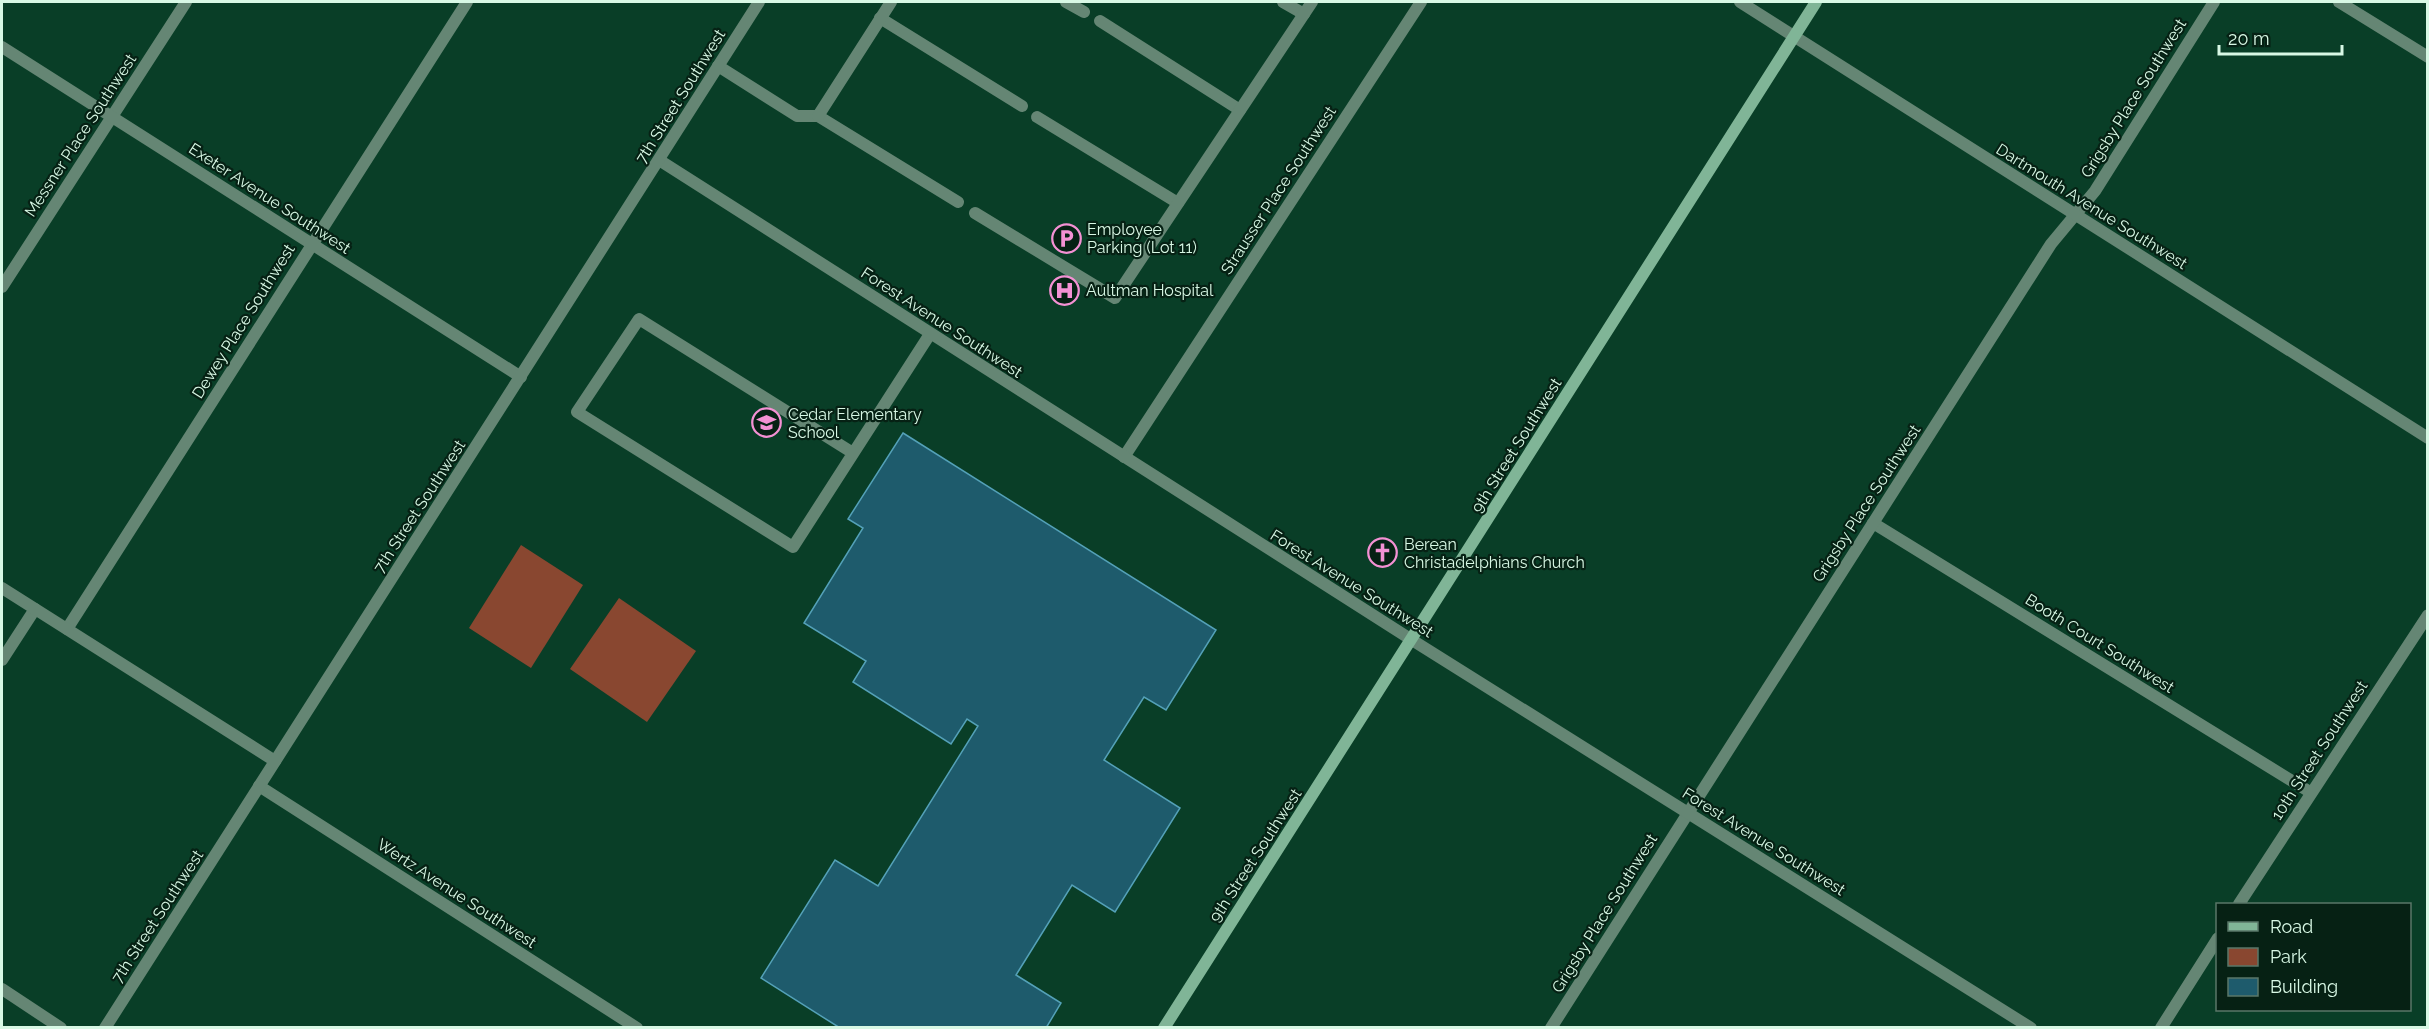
<svg xmlns="http://www.w3.org/2000/svg" width="2429" height="1029" font-family="Raleway,sans-serif">
<style>
.green{fill:#894730}
.building{fill:#1e5b6c;stroke:#54a1b8;stroke-width:1.5}
.lines{fill:none;stroke-linecap:round;stroke-linejoin:round}
.lane{stroke:#658674;stroke-width:12}
.street{stroke:#658674;stroke-width:12}
.secondary{stroke:#80b597;stroke-width:12}
.labels{text-anchor:middle;stroke-width:4.5;stroke-linejoin:round;paint-order:stroke}
.street-label{font-size:16px;fill:#d8f8e5;stroke:#062114}
.poi-label{font-size:16px;fill:#d8f8e5;stroke:#062114;text-anchor:start}
</style>
<rect width="100%" height="100%" fill="#093e27"/>
<!-- green -->
<g class="green">
<path d="M 521,545 L 583,585 L 531,668 L 469,628 Z"/>
<path d="M 619,598 L 696,651 L 647,722 L 570,669 Z"/>
</g>
<!-- building -->
<path class="building" d="M 903,433 L 1216,630 L 1166,710 L 1144,697 L 1104,760 L 1180,808 L 1115,912 L 1072,885 L 1016,975 L 1061,1003 L 1046,1028 L 840,1028 L 761,978 L 835,860 L 878,886 L 978,726 L 967,719 L 951,744 L 853,682 L 866,661 L 804,623 L 863,528 L 848,519 Z"/>
<g class="lines">
<!-- lane -->
<g class="lane">
<path d="M 1066,2 L 1084,12"/>
<path d="M 1283,2 L 1304,14"/>
<path d="M 2339,2 L 2428,57"/>
<path d="M 880,18 L 1022,106"/>
<path d="M 1100,21 L 1240,110"/>
<path d="M 718,66 L 797,116 L 818,116 L 958,202"/>
<path d="M 818,116 L 891,2"/>
<path d="M 1037,117 L 1178,203"/>
<path d="M 975,213 L 1115,298 L 1312,2"/>
<path d="M 2,287 L 186,2"/>
<path d="M 853,453 L 639,319 L 577,412 L 793,547 L 930,334"/>
<path d="M 1124,457 L 1421,2"/>
<path d="M 1873,523 L 2310,792"/>
<path d="M 67,629 L 467,2"/>
<path d="M 2,660 L 35,609"/>
<path d="M 1551,1028 L 2051,244 L 2095,191 L 2214,2"/>
</g>
<!-- street -->
<g class="street">
<path d="M 1740,2 L 2428,438"/>
<path d="M 2,47 L 521,377"/>
<path d="M 659,160 L 1412,640 L 2031,1028"/>
<path d="M 2,588 L 275,761"/>
<path d="M 259,786 L 637,1028"/>
<path d="M 2239,904 L 2428,615"/>
<path d="M 2,989 L 61,1028"/>
<path d="M 105,1028 L 759,2"/>
<path d="M 2161,1028 L 2218,938"/>
</g>
<!-- secondary -->
<path class="secondary" d="M 1164,1028 L 1816,2"/>
</g>
<!-- icons -->
<defs>
<symbol id="parking-ring" viewBox="-11 -11 22 22"><circle r="9.5" fill="#062114" stroke="#f491d4" stroke-width="1.5"/><path d="M-3.5-5.5H1a3.5 3.5 0 0 1 0 7H-1V5.5H-3.5ZM-1-3.4V-.6H.8a1.4 1.4 0 0 0 0-2.8Z" fill="#f491d4"/></symbol>
<symbol id="hospital-ring" viewBox="-11 -11 22 22"><circle r="9.5" fill="#062114" stroke="#f491d4" stroke-width="1.5"/><path d="M-5-5h3v3.5h4V-5h3V5h-3V1.5h-4V5h-3Z" fill="#f491d4"/></symbol>
<symbol id="school-ring" viewBox="-11 -11 22 22"><circle r="9.5" fill="#062114" stroke="#f491d4" stroke-width="1.5"/><path d="M0-5L7-2L0 1L-7-2ZM-4 1L0 2.5L4 1V4Q0 6-4 4Z" fill="#f491d4"/></symbol>
<symbol id="church-ring" viewBox="-11 -11 22 22"><circle r="9.5" fill="#062114" stroke="#f491d4" stroke-width="1.5"/><path d="M-1.2-6h2.4v3.5h3.3v2.4h-3.3V6h-2.4V-.1h-3.3v-2.4h3.3Z" fill="#f491d4"/></symbol>
</defs>
<g fill-rule="evenodd">
<use href="#parking-ring" x="1050" y="222" width="33" height="33"/>
<use href="#hospital-ring" x="1048" y="274" width="33" height="33"/>
<use href="#school-ring" x="750" y="406" width="33" height="33"/>
<use href="#church-ring" x="1366" y="536" width="33" height="33"/>
</g>
<g class="labels">
<!-- street labels -->
<g class="street-label">
<text transform="translate(680 96) rotate(-58)" y="6">7th Street Southwest</text>
<text transform="translate(2133 98) rotate(-58)" y="6">Grigsby Place Southwest</text>
<text transform="translate(80 135) rotate(-57)" y="6">Messner Place Southwest</text>
<text transform="translate(1278 190) rotate(-57)" y="6">Strausser Place Southwest</text>
<text transform="translate(270 198) rotate(33)" y="6">Exeter Avenue Southwest</text>
<text transform="translate(2092 206) rotate(32)" y="6">Dartmouth Avenue Southwest</text>
<text transform="translate(243 321) rotate(-58)" y="6">Dewey Place Southwest</text>
<text transform="translate(942 322) rotate(33)" y="6">Forest Avenue Southwest</text>
<text transform="translate(1516 445) rotate(-58)" y="6">9th Street Southwest</text>
<text transform="translate(1866 503) rotate(-57)" y="6">Grigsby Place Southwest</text>
<text transform="translate(419 506) rotate(-57)" y="6">7th Street Southwest</text>
<text transform="translate(1352 583) rotate(32)" y="6">Forest Avenue Southwest</text>
<text transform="translate(2100 643) rotate(32)" y="6">Booth Court Southwest</text>
<text transform="translate(2319 750) rotate(-57)" y="6">10th Street Southwest</text>
<text transform="translate(1764 841) rotate(32)" y="6">Forest Avenue Southwest</text>
<text transform="translate(1255 855) rotate(-57)" y="6">9th Street Southwest</text>
<text transform="translate(457 893) rotate(33)" y="6">Wertz Avenue Southwest</text>
<text transform="translate(1604 913) rotate(-58)" y="6">Grigsby Place Southwest</text>
<text transform="translate(157 916) rotate(-57)" y="6">7th Street Southwest</text>
</g>
<!-- poi labels -->
<g class="poi-label">
<text x="1087" y="235">Employee<tspan x="1087" dy="18">Parking (Lot 11)</tspan></text>
<text x="1086" y="296">Aultman Hospital</text>
<text x="788" y="420">Cedar Elementary<tspan x="788" dy="18">School</tspan></text>
<text x="1404" y="550">Berean<tspan x="1404" dy="18">Christadelphians Church</tspan></text>
</g>
</g>
<!-- border -->
<rect width="2429" height="1029" fill="none" stroke="#d8f8e5" stroke-width="6"/>
<!-- legend -->
<rect x="2216" y="903" width="195" height="108" fill="#062114" stroke="#5a7768" stroke-width="1.5"/>
<rect x="2228" y="922" width="30" height="9" fill="#80b597" stroke="#5a7768" stroke-width="1.5"/>
<text x="2270" y="933" font-size="18" fill="#d8f8e5">Road</text>
<rect x="2228" y="948" width="30" height="18" fill="#894730" stroke="#5a7768" stroke-width="1.5"/>
<text x="2270" y="963" font-size="18" fill="#d8f8e5">Park</text>
<rect x="2228" y="978" width="30" height="18" fill="#1e5b6c" stroke="#5a7768" stroke-width="1.5"/>
<text x="2270" y="993" font-size="18" fill="#d8f8e5">Building</text>
<!-- scale -->
<path d="M2219 45v9h123v-9" fill="none" stroke="#d8f8e5" stroke-width="3"/>
<text x="2228" y="45" font-size="18" fill="#d8f8e5" stroke="#062114" stroke-width="4.5" paint-order="stroke">20 m</text>
</svg>
